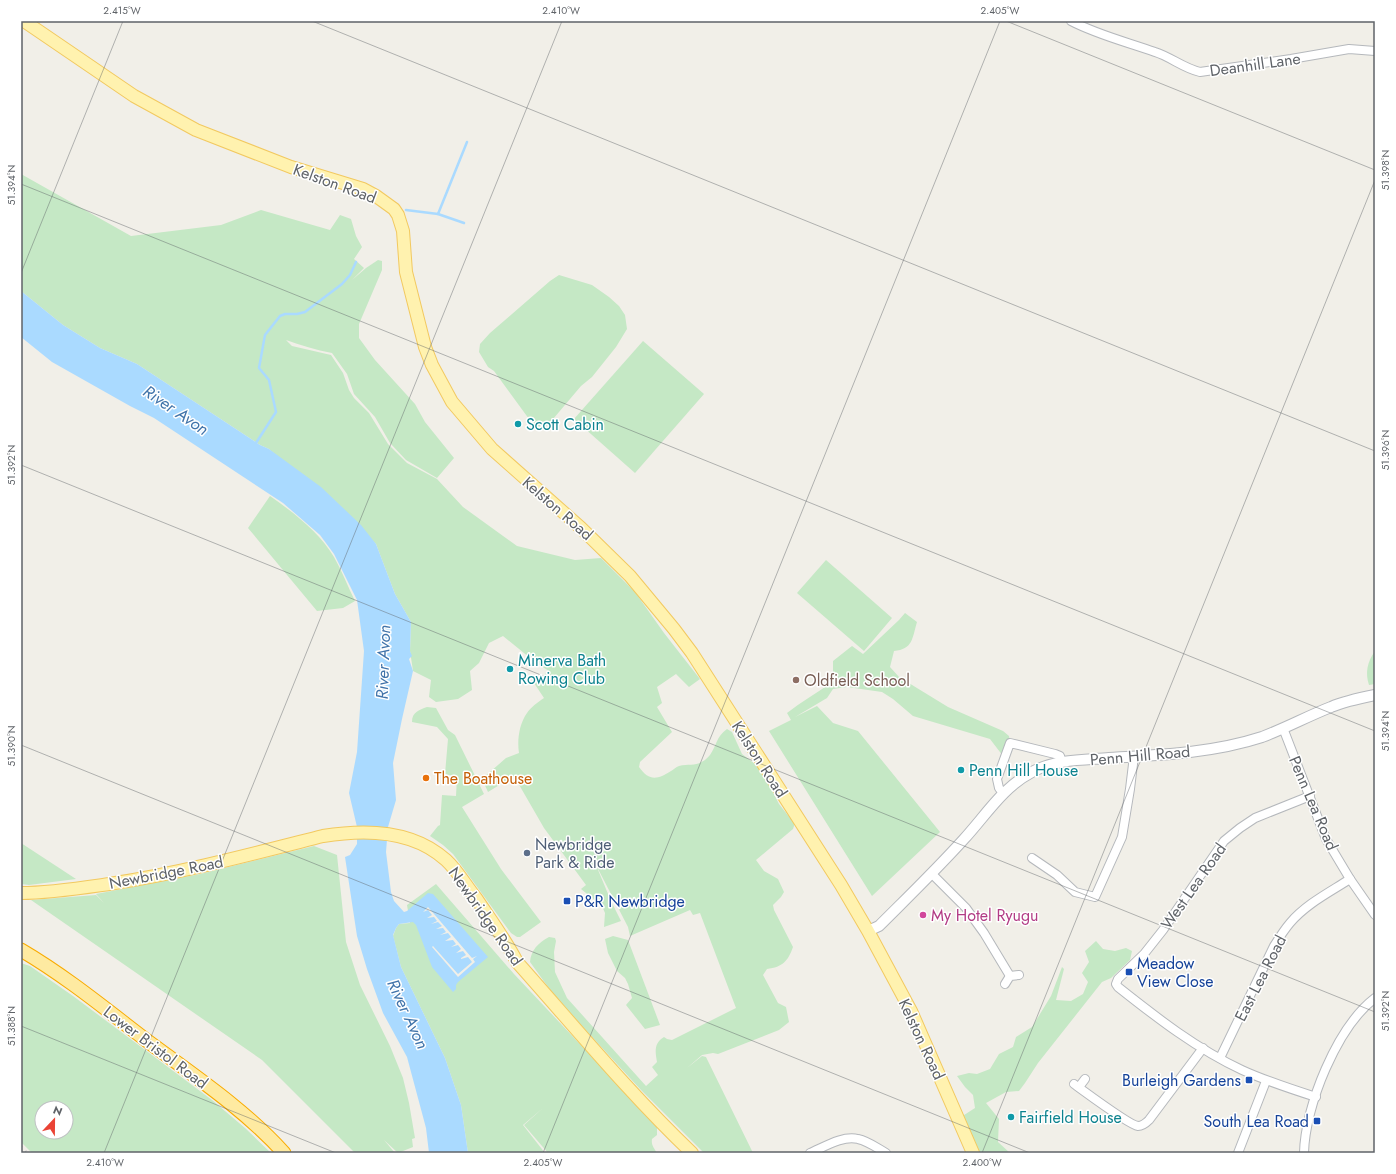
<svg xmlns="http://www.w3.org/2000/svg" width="1396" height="1174" font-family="Jost,sans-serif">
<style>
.green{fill:#c5e8c5;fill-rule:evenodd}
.water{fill:#aadaff}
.pier{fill:#f1efe8}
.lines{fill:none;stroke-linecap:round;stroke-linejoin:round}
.stream{stroke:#aadaff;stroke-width:2.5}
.minor-casing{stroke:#b5b8bc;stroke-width:10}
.tertiary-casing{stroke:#b5b8bc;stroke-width:12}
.primary-casing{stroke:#f2c960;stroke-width:14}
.trunk-casing{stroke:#f9ab00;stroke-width:15}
.minor{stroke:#fff;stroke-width:8}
.tertiary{stroke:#fff;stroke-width:10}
.primary{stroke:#fff2af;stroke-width:12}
.trunk{stroke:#feeaa1;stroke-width:13}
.rail{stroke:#b6b7b8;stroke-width:2.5;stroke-dasharray:1 5;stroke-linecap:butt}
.ticks{fill:none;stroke:#5f6368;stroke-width:1;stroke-opacity:0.45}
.culture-dot{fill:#0f9aa8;stroke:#fff;stroke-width:1.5}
.education-dot{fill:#8d6e63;stroke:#fff;stroke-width:1.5}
.food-dot{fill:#e8710a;stroke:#fff;stroke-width:1.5}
.service-dot{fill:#5c6f8a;stroke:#fff;stroke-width:1.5}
.transit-dot{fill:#1a4fb4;stroke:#fff;stroke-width:1.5}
.hotel-dot{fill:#d1479c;stroke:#fff;stroke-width:1.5}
.labels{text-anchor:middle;stroke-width:3;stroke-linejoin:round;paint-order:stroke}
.street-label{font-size:16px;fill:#5f6368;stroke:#fff}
.culture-label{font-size:16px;fill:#0d838f;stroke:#fff;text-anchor:start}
.education-label{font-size:16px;fill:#785e54;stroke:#fff;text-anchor:start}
.food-label{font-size:16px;fill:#c56008;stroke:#fff;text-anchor:start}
.service-label{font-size:16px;fill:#4e5e75;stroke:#fff;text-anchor:start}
.transit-label{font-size:16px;fill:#164399;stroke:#fff;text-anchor:start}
.hotel-label{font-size:16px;fill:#b23c85;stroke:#fff;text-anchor:start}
.water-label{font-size:17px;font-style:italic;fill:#4174aa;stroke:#fff}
.neatline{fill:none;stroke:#5f6368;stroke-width:1.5}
.ticks-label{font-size:10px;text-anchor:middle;fill:#5f6368}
</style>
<rect width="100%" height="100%" fill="#f1efe8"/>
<!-- green -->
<g class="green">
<path d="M 21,174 L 131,236 L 221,225 L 261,210 L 330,230 L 340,215 L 351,219 L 356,236 L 362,247 L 354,259 L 364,268 L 352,280 L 366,268 L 378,260 L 382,261 L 382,270 L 359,324 L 359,338 L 375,360 L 415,404 L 425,422 L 454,458 L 437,478 L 406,460 L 390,443 L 375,417 L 354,394 L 347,374 L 332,353 C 316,350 300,345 286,340 L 292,346 L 331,355 L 343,373 L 349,390 L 354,398 L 369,413 L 388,444 L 407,463 L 437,479 L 463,507 L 517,546 L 575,560 L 601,558 L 635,592 L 664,633 L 700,679 L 689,687 L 676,674 L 657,687 L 662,703 L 657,707 L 672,732 L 640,762 L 639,767 C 649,781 657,780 671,771 C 673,770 676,767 679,766 C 691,763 699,768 710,755 C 717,745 716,737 727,729 L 732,732 L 742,754 L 755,764 L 763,773 L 779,804 L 794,823 L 794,826 L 793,829 L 756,860 L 764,871 L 778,879 L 784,892 L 781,897 L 773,905 L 774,910 L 793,947 C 788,961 783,967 767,969 L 763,975 L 778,1003 L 786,1007 L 789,1022 L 779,1030 L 718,1054 L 713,1053 L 702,1055 L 687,1068 L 702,1056 L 706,1057 L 753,1153 L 704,1153 L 641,1090 L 556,998 L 530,962 C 531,950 538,943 549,937 L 555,938 L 556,941 L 554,952 L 555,972 L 567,998 L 646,1086 L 658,1075 L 652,1067 L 657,1062 C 655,1051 654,1043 664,1037 L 667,1039 L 672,1040 L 736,1008 L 700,913 L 693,915 L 690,910 L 630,936 L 628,927 L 596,865 L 611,901 L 621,921 L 604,927 L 605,913 L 602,906 L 581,889 L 586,885 L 544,828 L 514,776 L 488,792 L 482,779 L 506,758 L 519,753 C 517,741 519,724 527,713 C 531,707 538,702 544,698 L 534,683 L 549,671 L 535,662 L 503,636 L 489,643 L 479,663 L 470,671 L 472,690 L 458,699 L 436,702 L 429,697 L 431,680 L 413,671 L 410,651 L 411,622 L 395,594 L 376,544 L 269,449 L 260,445 L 137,364 L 100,348 L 63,325 L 21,291 Z"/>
<path d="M 559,275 L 592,285 L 609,297 L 619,306 L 625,315 L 627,329 L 616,347 L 592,377 L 581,386 L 548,425 L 542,427 L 535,425 L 529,419 L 494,371 L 488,367 L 479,352 L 480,344 L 490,333 L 550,281 Z"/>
<path d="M 643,341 L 704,394 L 635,473 L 574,419 Z"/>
<path d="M 270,496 C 293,512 320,533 334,557 C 342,571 348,587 355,601 L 343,608 L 317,611 L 248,528 Z"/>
<path d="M 826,560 L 892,618 L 864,651 L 797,593 Z"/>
<path d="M 905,613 L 917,622 C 912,639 913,649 894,651 L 890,667 L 899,677 L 948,707 L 1003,731 L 1009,736 L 1010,743 L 1003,756 L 990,739 L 913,716 L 893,699 L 882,692 L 847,687 L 833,689 L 827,698 L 795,717 L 817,706 L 833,723 L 858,731 L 940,832 L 872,896 L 769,731 L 791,720 L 787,713 C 801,702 817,693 832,682 L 833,673 L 833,661 L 852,646 L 863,654 L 899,620 Z"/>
<path d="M 1375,651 L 1375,684 L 1369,685 C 1365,673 1367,662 1375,651 Z"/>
<path d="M 427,707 L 436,708 L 448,730 L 455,735 L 484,794 L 462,807 L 501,869 L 541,922 L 520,937 L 517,937 L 511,933 L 453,854 L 443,845 L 430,836 L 438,826 L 440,825 L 442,795 L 456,796 L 457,777 L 445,774 L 448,739 L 437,727 L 412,722 C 412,712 419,710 427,707 Z"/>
<path d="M 21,843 L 76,879 L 29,885 L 21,884 Z"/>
<path d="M 314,846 L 337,855 L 346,942 L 360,985 L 390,1046 L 403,1078 L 409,1103 L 415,1138 L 412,1139 L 413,1147 L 398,1153 L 384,1140 L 395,1153 L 355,1153 L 262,1060 L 31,900 L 96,895 L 104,903 L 96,894 L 200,874 Z"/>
<path d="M 436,884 L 514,974 L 657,1126 L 657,1135 L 652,1139 C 651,1145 654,1148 657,1153 L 548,1153 L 524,1125 L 543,1108 L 523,1125 L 545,1153 L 468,1153 L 461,1105 L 445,1058 L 401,967 L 393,936 L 396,928 L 399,924 L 410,923 L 407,905 Z"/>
<path d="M 613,936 L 628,940 L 660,1025 L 645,1029 L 626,1005 L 632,998 L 628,984 L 625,978 L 617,971 L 608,953 L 605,939 Z"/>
<path d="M 1096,941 L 1103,949 L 1115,951 L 1126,948 L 1132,951 L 1130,960 L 1111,978 L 1102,982 L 1038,1063 L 1025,1083 L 1019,1091 L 1006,1092 L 986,1103 L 999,1119 L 998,1142 L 1010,1153 L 978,1153 L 961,1117 L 975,1108 L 973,1095 L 965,1087 L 957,1076 L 969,1073 L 977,1074 L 990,1069 L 999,1054 L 1013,1047 L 1016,1037 L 1032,1027 L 1051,996 L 1062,967 L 1064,969 L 1056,1000 L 1071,1001 L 1083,994 L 1088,982 L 1082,973 L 1089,962 L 1085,951 Z"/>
<path d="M 21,963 L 30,966 L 73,996 L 212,1100 L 245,1128 L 271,1153 L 32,1153 L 21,1142 ZM 42,1108 L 66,1108 L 66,1132 L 42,1132 Z"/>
</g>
<!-- water -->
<path class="water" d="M 21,291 L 63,325 L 100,348 L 137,364 L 260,445 L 269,449 L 321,487 L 361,525 L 376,544 L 395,594 L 411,622 L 410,651 L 412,656 L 409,659 L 413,671 L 402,719 L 393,763 L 396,800 L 388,827 L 386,852 L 391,892 L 394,901 L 404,912 L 407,911 L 428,893 L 433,894 L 488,957 L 458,982 L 456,985 L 456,989 L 453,992 L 432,967 L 416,925 L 413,922 L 399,924 L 396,928 L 393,935 L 401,967 L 445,1058 L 461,1105 L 468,1153 L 429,1153 L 426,1128 L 407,1057 L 383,1013 L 367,969 L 357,936 L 345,857 L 350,855 L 357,844 L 357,827 L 349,793 L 357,752 L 364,651 L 357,600 L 334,554 L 320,535 L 283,503 L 154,418 L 130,406 L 52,362 L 21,337 Z"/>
<!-- pier -->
<path class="pier" d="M 428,907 L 472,958 L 477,956 L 473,959 L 475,962 L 458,977 L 432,947 L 433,946 L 458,974 L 472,962 L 468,957 L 461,959 L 461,958 L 466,955 L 463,951 L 456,953 L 461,949 L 458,945 L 451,947 L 456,944 L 453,940 L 445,941 L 451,937 L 448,933 L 440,935 L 446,932 L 443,928 L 436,929 L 442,926 L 438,922 L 431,924 L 437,921 L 434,917 L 427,918 L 432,915 L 428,910 L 423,912 Z"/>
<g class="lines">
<!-- stream -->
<g class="stream">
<path d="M 406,210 L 438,214 L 467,142"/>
<path d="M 438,214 L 464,223"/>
<path d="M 256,443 L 276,412 L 269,380 L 259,368 L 265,335 L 280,316 L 285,314 L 297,314 L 305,312 L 342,284 L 350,275 L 356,262"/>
</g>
<defs>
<g id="minor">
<path d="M 1071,21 C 1098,35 1127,42 1155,52 C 1171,57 1183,68 1200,72 L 1291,59 L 1349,49 L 1375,51"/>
<path d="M 1283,728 L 1326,839 L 1350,879 L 1375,915"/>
<path d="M 1003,793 L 999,788 L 997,779 L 1010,743 L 1055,754 L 1060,756 L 1062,762"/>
<path d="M 1310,796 L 1255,818 L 1240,828 L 1224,841 L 1163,930 L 1144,954 L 1118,979 L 1116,984 L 1118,987 C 1157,1018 1197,1049 1242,1070 C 1266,1081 1291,1089 1316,1097"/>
<path d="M 1032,858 L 1057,875 L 1075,892 L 1095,897 L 1122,837 L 1130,789 L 1134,756"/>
<path d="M 932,874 L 966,908 L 984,933 L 1010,976"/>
<path d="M 1005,984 L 1010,976 L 1019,975"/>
<path d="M 1220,1058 L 1274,946 C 1279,938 1284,930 1290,923 C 1306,904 1330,892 1350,879"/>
<path d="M 1074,1084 C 1084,1091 1129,1125 1138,1126 C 1142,1126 1146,1123 1149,1120 L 1203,1048"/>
<path d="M 1079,1087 L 1085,1079"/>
<path d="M 810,1153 C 824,1147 843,1135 858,1139 C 868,1141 877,1148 886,1153"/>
<path d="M 1238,1153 L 1266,1081"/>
<path d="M 1304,1153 C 1305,1106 1337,1027 1375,998"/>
</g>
<path id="tertiary" d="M 868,931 L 879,926 C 908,897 937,869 964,839 C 986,815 1003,787 1032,772 C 1056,759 1083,760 1109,758 C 1160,755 1213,753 1262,737 C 1286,728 1308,716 1331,707 C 1345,701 1360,698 1375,695"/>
<g id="primary">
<path d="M 24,21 L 134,96 L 196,130 L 291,167 L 363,189 L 376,196 L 394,209 L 398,215 L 403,231 L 406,272 L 425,347 L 432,365 L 452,402 L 492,449 L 581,528 L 630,576 L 674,629 L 692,653 L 841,885 L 868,931 L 911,1011 L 973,1153"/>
<path d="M 21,893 C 49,893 81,888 109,884 C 181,873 252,854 323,836 C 365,829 413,830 446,860 C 458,871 466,886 476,898 C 490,919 505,939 517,962 C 574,1026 630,1094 692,1153"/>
</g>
<path id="trunk" d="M 21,950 C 67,977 108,1011 150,1043 C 196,1077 245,1110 284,1153"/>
</defs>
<!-- minor casing -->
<use href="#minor" class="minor-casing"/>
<!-- tertiary casing -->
<use href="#tertiary" class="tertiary-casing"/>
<!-- primary casing -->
<use href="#primary" class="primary-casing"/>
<!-- trunk casing -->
<use href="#trunk" class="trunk-casing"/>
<!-- minor -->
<use href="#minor" class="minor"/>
<!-- tertiary -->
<use href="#tertiary" class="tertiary"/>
<!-- primary -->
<use href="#primary" class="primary"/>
<!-- trunk -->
<use href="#trunk" class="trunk"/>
<!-- rail -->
<path class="rail" d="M 21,1147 L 27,1153"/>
</g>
<!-- ticks -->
<path class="ticks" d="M 312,21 L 1375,451M 1006,21 L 1375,170M 21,184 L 1375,731M 21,273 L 123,21M 21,465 L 1375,1012M 21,745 L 1030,1153M 21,1026 L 336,1153M 104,1153 L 562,21M 543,1153 L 1000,21M 982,1153 L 1375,180"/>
<!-- markers -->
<g class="culture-dot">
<circle cx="518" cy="424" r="4"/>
<circle cx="510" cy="669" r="4"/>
<circle cx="961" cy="770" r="4"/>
<circle cx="1011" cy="1117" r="4"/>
</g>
<circle class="education-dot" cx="796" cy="680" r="4"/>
<circle class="food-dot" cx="426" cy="778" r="4"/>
<circle class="service-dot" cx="527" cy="853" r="4"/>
<g class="transit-dot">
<rect x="563" y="897" width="8" height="8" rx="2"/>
<rect x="1125" y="968" width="8" height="8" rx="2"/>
<rect x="1245" y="1076" width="8" height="8" rx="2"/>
<rect x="1313" y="1117" width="8" height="8" rx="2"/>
</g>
<circle class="hotel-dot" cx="923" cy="915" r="4"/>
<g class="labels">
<!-- street labels -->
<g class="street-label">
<text transform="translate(1255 64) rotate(-8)" y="6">Deanhill Lane</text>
<text transform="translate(335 183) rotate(20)" y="6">Kelston Road</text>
<text transform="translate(558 508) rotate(41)" y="6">Kelston Road</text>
<text transform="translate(1140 755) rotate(-5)" y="6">Penn Hill Road</text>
<text transform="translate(760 759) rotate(57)" y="6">Kelston Road</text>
<text transform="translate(1314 803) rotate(67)" y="6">Penn Lea Road</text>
<text transform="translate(166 872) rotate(-11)" y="6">Newbridge Road</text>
<text transform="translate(1193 886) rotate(-55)" y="6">West Lea Road</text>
<text transform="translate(486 916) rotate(55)" y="6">Newbridge Road</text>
<text transform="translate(1260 978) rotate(-63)" y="6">East Lea Road</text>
<text transform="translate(922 1039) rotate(65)" y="6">Kelston Road</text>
<text transform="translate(156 1047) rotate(37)" y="6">Lower Bristol Road</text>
</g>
<!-- culture labels -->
<g class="culture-label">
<text x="526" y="430">Scott Cabin</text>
<text x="518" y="666">Minerva Bath<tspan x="518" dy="18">Rowing Club</tspan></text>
<text x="969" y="776">Penn Hill House</text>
<text x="1019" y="1123">Fairfield House</text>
</g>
<!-- education labels -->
<g class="education-label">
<text x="804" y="686">Oldfield School</text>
</g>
<!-- food labels -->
<g class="food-label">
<text x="434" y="784">The Boathouse</text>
</g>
<!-- service labels -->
<g class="service-label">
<text x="535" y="850">Newbridge<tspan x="535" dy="18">Park &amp; Ride</tspan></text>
</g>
<!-- transit labels -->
<g class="transit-label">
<text x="575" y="907">P&amp;R Newbridge</text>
<text x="1137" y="969">Meadow<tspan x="1137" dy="18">View Close</tspan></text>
<text x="1241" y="1086" text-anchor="end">Burleigh Gardens</text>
<text x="1309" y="1127" text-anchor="end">South Lea Road</text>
</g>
<!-- hotel labels -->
<g class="hotel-label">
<text x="931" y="921">My Hotel Ryugu</text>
</g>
<!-- water labels -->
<g class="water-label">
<text transform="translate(176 410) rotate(34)" y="6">River Avon</text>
<text transform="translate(383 662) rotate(-88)" y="6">River Avon</text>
<text transform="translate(408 1014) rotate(65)" y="6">River Avon</text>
</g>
</g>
<!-- border -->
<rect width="1396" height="1174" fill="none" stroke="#ffffff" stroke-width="44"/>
<!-- north arrow -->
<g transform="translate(54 1120) rotate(22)"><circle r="19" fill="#ffffff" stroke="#bfc1c3"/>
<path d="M0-3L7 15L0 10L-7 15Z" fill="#ea4335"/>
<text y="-6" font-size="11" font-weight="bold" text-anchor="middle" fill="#5f6368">N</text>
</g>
<rect x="22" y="22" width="1352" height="1130" class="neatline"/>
<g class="ticks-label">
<text x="122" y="14">2.415°W</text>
<text x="561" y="14">2.410°W</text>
<text x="1000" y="14">2.405°W</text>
<text transform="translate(1385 170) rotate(-90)" y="4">51.398°N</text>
<text transform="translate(11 185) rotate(-90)" y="4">51.394°N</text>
<text transform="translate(1385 450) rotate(-90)" y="4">51.396°N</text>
<text transform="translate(11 465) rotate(-90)" y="4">51.392°N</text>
<text transform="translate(1385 731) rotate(-90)" y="4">51.394°N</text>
<text transform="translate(11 746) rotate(-90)" y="4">51.390°N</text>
<text transform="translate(1385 1011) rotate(-90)" y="4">51.392°N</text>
<text transform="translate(11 1026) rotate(-90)" y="4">51.388°N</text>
<text x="105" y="1166">2.410°W</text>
<text x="543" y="1166">2.405°W</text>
<text x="982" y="1166">2.400°W</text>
</g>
</svg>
